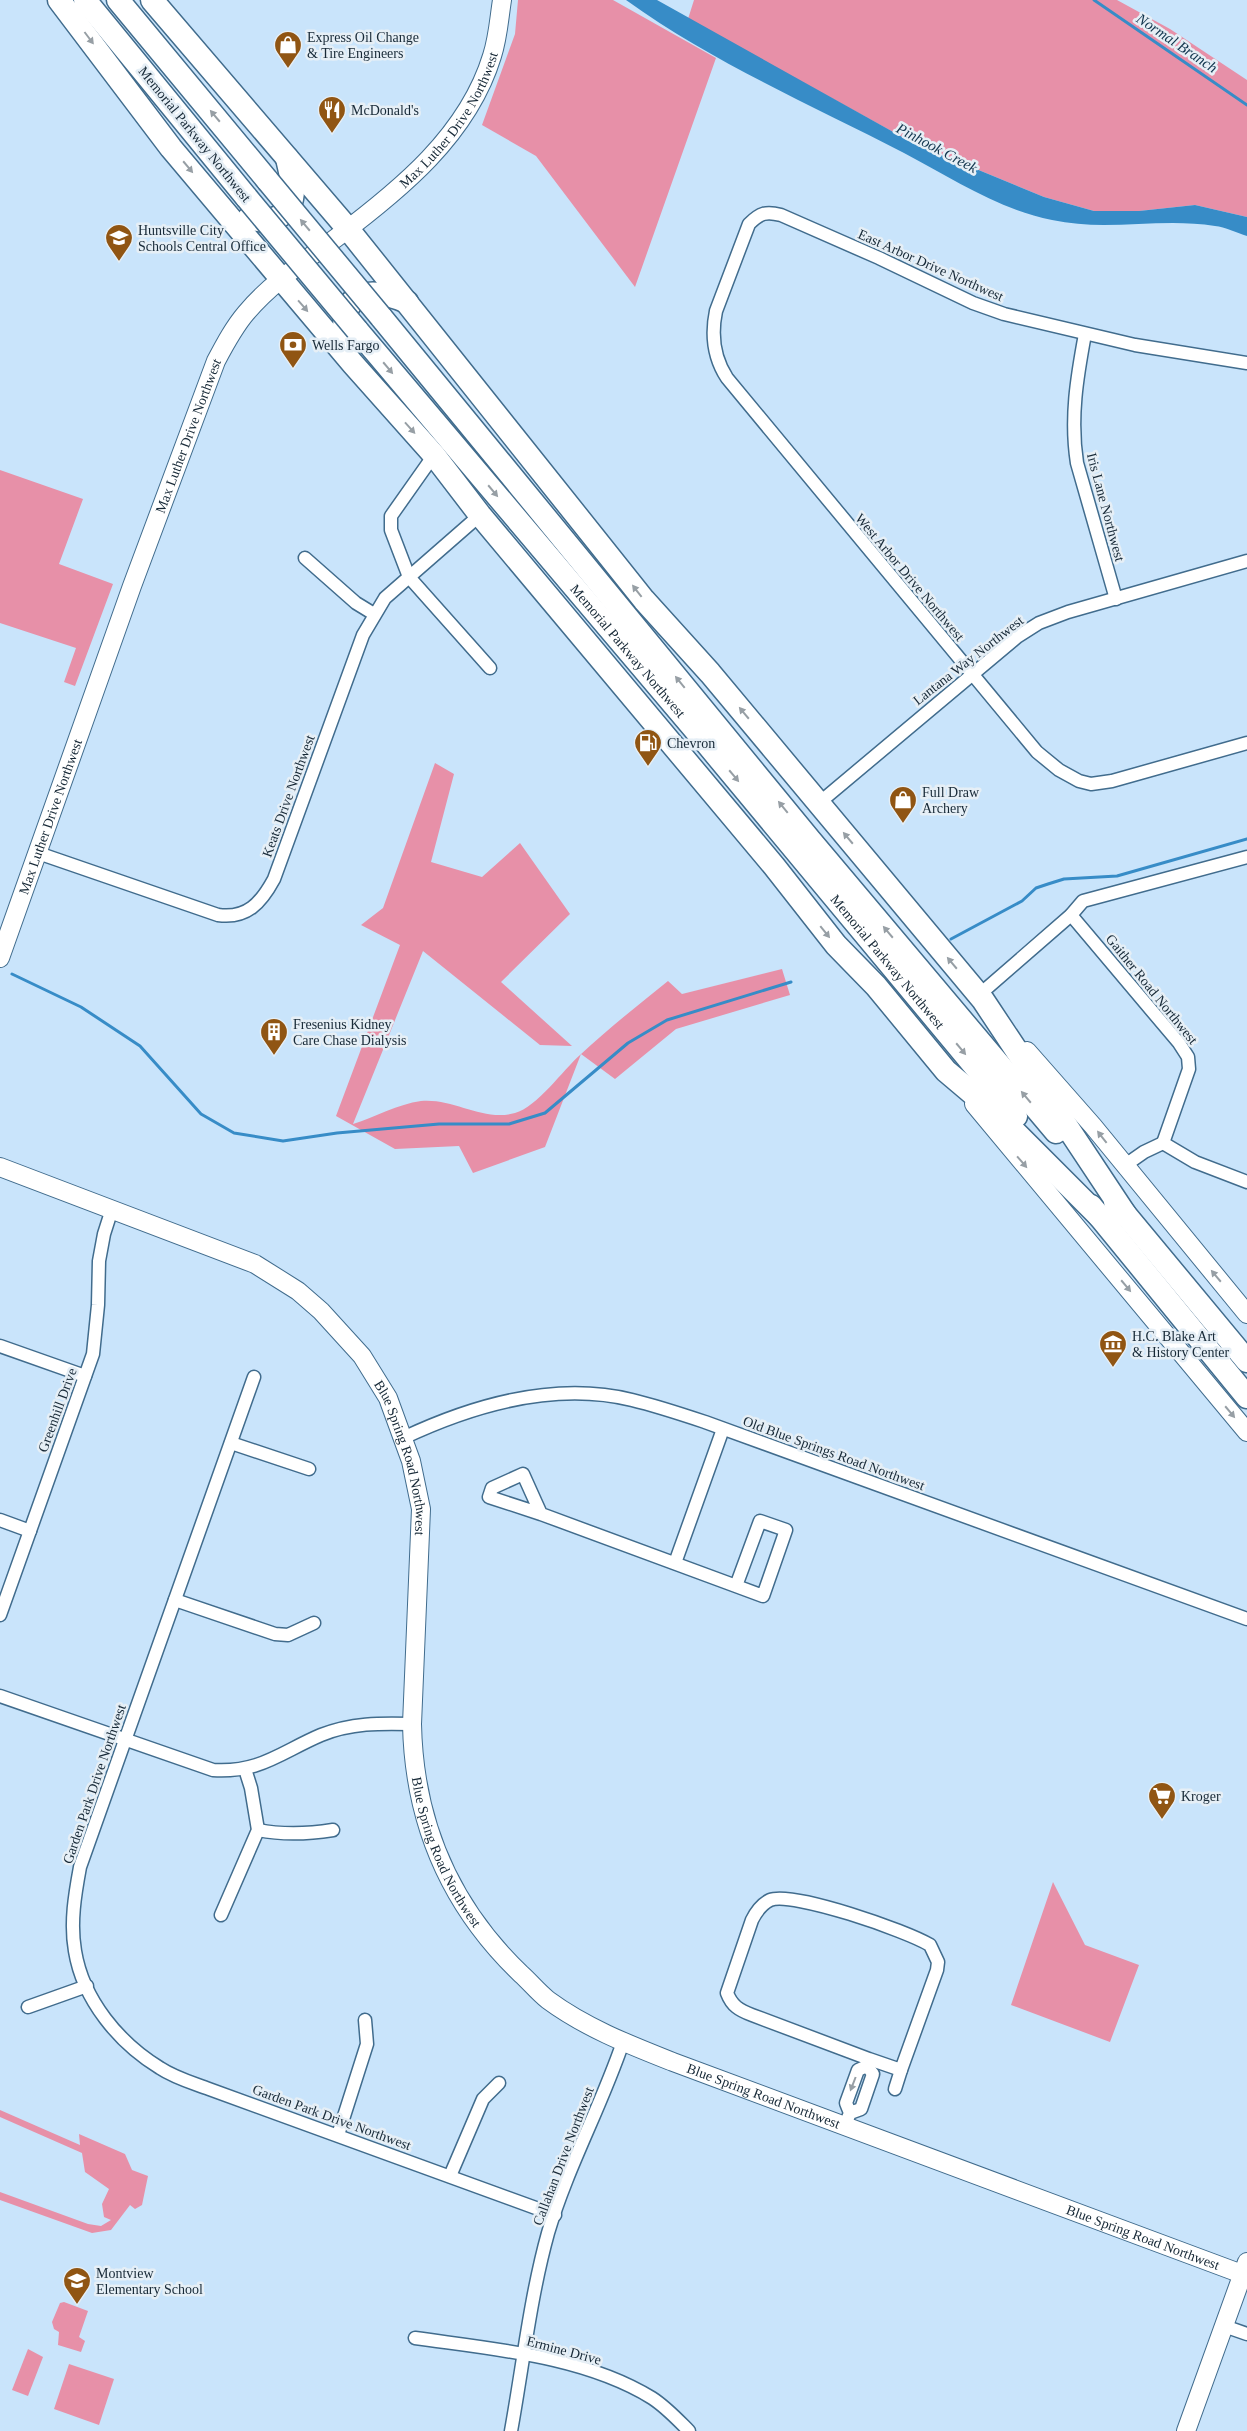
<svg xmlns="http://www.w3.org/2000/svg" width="1247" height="2431" font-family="Georgia,serif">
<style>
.green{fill:#e790a8}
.water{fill:#378cc7}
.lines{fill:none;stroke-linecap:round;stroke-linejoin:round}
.stream{stroke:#378cc7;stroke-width:3}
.street-casing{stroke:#416c8d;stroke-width:15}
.secondary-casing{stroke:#416c8d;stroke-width:20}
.highway-casing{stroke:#416c8d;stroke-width:25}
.street{stroke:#fff;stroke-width:12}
.secondary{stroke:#fff;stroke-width:18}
.highway{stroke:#fff;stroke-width:22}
.highway-bridge-casing{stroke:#416c8d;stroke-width:25;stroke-linecap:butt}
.highway-bridge{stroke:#fff;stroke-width:22}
.oneway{fill:#979fa5}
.labels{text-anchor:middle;stroke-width:5;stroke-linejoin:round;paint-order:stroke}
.poi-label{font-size:14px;fill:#172937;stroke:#e6eff6;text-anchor:start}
.street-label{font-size:14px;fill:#172937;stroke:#e6eff6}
.water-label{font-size:15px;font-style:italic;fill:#12364e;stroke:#e6eff6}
</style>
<rect width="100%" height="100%" fill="#c9e4fb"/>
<!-- green -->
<g class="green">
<path d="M 518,0 L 613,0 L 716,58 L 635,287 L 536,156 L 482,125 L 515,34 Z"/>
<path d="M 694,0 L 1117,0 L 1170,29 L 1247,80 L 1247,217 L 1195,205 L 1139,211 L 1094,211 L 1044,197 L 913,143 L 688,19 Z"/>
<path d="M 0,470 L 83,499 L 59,564 L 113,584 L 75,686 L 64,682 L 76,648 L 0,623 Z"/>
<path d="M 435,763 L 454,774 L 431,862 L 482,877 L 520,843 L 570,914 L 501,982 L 572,1046 L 540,1045 L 423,951 L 353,1124 C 375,1117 398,1104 421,1101 C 454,1098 483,1122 515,1113 C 537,1107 563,1070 580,1055 C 608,1029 638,1005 668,981 L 682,994 L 782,969 L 790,995 L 676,1029 L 615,1079 L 581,1054 L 545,1147 L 473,1173 L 459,1146 L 395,1149 L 336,1116 L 400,945 L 361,925 L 383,908 Z"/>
<path d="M 1053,1882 L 1085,1945 L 1139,1965 L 1110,2042 L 1011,2005 Z"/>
<path d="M 0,2110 L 80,2145 L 79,2134 L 125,2154 L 132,2170 L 148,2176 L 142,2205 L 135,2209 L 130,2205 L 111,2230 L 92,2233 L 0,2200 L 0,2192 L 88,2224 L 101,2226 L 111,2220 L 104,2217 L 102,2204 L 109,2189 L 85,2172 L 82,2153 L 0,2117 Z"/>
<path d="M 64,2302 L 88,2311 L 79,2337 L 85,2341 L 81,2352 L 58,2345 L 59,2332 L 54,2329 L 52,2322 L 60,2303 Z"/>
<path d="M 28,2349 L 43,2357 L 28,2396 L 12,2390 Z"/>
<path d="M 69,2364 L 114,2379 L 99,2425 L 54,2409 Z"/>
</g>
<!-- water -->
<path class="water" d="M 626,0 L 657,0 L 913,143 L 1044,197 L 1094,211 L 1139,211 L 1195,205 L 1247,217 L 1247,236 C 1237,233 1225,227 1215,226 C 1161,217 1106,232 1052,220 C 998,209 953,179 904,153 C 811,105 712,62 626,0 Z"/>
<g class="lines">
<!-- stream -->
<g class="stream">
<path d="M 1094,0 L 1247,105"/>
<path d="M 951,939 L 1022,901 L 1036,888 L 1048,884 L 1064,879 L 1117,876 L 1247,839"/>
<path d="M 12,974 L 81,1007 L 140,1046 L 201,1114 L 234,1133 L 283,1141 L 337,1133 L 439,1124 L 509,1124 L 545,1113 L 628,1043 L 667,1020 L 791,982"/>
</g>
<defs>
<g id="street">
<path d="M 1085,334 C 1077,377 1070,418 1077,463 L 1116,599"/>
<path d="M 1247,363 L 1135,345 L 1004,314 L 973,303 L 879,258 L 781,215 C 766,211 760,213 749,224 L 716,311 C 711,335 714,358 727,378 L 1037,752 L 1059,770 L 1079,781 L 1091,784 L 1112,781 L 1247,743"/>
<path d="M 434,455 L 391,516 L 391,530 L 409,577 L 490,668"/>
<path d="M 305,558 L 356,603 L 374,614"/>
<path d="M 819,803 L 1017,637 L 1039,623 L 1068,612 L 1247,561"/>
<path d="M 38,853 L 218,915 C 247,919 261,903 274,879 L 363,635 L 385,598 L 480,515"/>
<path d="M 1071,915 L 1179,1043 L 1188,1057 L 1189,1069 L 1163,1143"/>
<path d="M 979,995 L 1071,915 L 1083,901 L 1247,857"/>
<path d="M 1163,1143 L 1195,1162 L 1247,1182"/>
<path d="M 1124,1166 L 1144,1152 L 1163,1143"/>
<path d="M 0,1346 L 85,1376"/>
<path d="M 254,1377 L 80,1867 C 75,1894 70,1923 75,1951 C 83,2000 119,2043 160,2068 C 175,2078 193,2083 209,2089 L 555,2215"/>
<path d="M 403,1438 C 473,1405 555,1381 632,1400 C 657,1406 681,1414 705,1422 L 1247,1619"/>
<path d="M 231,1443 L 309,1469"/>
<path d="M 541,1514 L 523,1474 L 492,1488 L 489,1497 L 541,1514 L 736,1586 L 763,1596 L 786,1530 L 760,1521 L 736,1586"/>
<path d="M 0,1520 L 30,1531"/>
<path d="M 675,1563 L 723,1429"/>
<path d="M 175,1600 L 275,1634 L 288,1635 L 314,1623"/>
<path d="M 0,1615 L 93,1354 L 98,1305 L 99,1261 L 104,1234 L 112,1209"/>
<path d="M 0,1696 L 213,1770 C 260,1773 281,1752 321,1735 C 351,1723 380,1723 412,1724"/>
<path d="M 258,1830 C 283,1835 308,1834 333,1830"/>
<path d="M 221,1915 L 258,1830 L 251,1788 L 245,1769"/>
<path d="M 28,2007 L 87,1986"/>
<path d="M 867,2066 L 869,2059 L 752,2015 C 739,2010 732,2006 727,1993 L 752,1920 C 756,1912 762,1904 770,1900 C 793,1891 907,1931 930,1945 L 938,1962 L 937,1970 L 901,2070 L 869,2059"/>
<path d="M 895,2089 L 901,2070"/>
<path d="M 845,2125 L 850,2113 L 846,2103 L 858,2070 L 867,2066 L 873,2074 L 861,2109 L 850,2113"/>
<path d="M 338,2135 L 367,2044 L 365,2020"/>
<path d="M 450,2176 L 483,2099 L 499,2083"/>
<path d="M 1224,2326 L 1247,2334"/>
<path d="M 415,2338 C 492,2349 584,2356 652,2398 C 666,2407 677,2419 689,2431"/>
<path d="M 511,2431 C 523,2365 530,2298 548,2233 C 567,2168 601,2107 623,2042"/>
</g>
<g id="secondary">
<path id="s1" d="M 0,958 L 132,586 L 216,361 C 225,344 234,327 246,313 C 271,283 305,261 336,238 C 400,190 468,135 492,56 C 498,38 499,19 502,0"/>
<path d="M 1027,1051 L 1093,1126 L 1247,1314"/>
<path d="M 974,1104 L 1247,1432"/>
<path id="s2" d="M 0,1167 L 255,1264 L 298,1291 L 321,1311 L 362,1356 L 388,1398 L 411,1461 L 421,1509 L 412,1724 C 414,1822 450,1906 521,1974 C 530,1982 538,1992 548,2000 C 586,2028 630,2045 673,2062 L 1242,2274"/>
<path d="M 1186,2431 L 1247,2262"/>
</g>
<g id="highway">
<path d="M 59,0 L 171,148 L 353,364 L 434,455 L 480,515 L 774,866 L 836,945 L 876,986 L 946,1071 L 998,1115 L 1100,1217"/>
<path d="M 85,0 L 247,198"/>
<path d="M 118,0 L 268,181"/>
<path d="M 152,0 L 348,229 L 644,600 L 710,673 L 983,1000 L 1125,1214"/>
<path d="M 249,218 C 272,225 293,216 293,189 C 292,179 289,168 287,158"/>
<path d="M 381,317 L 810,840 L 1056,1132"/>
<path id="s3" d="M 357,330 L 707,744 L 1016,1116"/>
<path d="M 344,335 C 342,288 372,287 407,302"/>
<path d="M 1115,1202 L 1247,1361"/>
<path d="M 1091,1206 L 1247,1397"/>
</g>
</defs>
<!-- street casing -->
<use href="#street" class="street-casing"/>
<!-- secondary casing -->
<use href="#secondary" class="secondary-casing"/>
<!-- highway casing -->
<use href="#highway" class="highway-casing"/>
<!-- street -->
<use href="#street" class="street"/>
<!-- secondary -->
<use href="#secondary" class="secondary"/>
<!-- highway -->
<use href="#highway" class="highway"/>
<defs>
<g id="highway-bridge">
<path d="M 268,181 L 381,317"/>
<path d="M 247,198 L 357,330"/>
</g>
</defs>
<!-- highway-bridge casing -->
<use href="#highway-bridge" class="highway-bridge-casing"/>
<!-- highway-bridge -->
<use href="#highway-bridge" class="highway-bridge"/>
</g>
<!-- one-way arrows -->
<defs><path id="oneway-solid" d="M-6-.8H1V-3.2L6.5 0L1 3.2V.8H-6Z" transform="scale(1.25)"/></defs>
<g class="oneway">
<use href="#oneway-solid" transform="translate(89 38) rotate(53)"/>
<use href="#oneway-solid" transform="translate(215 116) rotate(-130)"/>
<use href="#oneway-solid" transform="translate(188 167) rotate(50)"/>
<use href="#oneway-solid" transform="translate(305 225) rotate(-130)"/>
<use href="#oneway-solid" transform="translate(303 306) rotate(49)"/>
<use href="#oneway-solid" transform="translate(388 368) rotate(50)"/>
<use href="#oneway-solid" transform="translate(410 428) rotate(48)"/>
<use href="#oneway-solid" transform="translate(493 491) rotate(50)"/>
<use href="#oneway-solid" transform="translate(637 591) rotate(-128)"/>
<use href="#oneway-solid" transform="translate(680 682) rotate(-129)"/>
<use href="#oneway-solid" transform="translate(744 713) rotate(-130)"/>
<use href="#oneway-solid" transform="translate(734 776) rotate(50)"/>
<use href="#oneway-solid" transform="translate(783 807) rotate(-129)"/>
<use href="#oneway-solid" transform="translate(848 838) rotate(-130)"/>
<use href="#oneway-solid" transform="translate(825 932) rotate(51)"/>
<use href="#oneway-solid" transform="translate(888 932) rotate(-130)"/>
<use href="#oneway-solid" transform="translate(952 963) rotate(-130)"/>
<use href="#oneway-solid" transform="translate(961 1049) rotate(50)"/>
<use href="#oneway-solid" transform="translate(1026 1097) rotate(-130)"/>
<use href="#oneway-solid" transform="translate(1102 1137) rotate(-128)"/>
<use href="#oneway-solid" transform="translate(1022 1162) rotate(49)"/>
<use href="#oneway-solid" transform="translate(1216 1276) rotate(-130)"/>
<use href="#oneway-solid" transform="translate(1126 1286) rotate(50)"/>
<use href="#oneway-solid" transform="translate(1230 1412) rotate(50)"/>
<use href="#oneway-solid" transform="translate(853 2084) rotate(111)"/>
</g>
<!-- icons -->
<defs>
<symbol id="shop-pin" viewBox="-11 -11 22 30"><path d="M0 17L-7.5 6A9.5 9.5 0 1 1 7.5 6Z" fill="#905513" stroke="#e6eff6"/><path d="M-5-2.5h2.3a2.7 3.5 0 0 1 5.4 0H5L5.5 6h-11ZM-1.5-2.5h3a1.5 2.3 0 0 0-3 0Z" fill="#fff"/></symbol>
<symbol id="restaurant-pin" viewBox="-11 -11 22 30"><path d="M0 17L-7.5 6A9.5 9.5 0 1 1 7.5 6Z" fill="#905513" stroke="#e6eff6"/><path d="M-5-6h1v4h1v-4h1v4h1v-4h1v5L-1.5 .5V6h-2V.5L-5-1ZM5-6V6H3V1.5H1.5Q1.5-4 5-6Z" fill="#fff"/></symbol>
<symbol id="school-pin" viewBox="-11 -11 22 30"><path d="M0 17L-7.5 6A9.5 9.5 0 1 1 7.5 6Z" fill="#905513" stroke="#e6eff6"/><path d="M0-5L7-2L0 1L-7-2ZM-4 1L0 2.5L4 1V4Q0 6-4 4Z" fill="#fff"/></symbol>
<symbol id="bank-pin" viewBox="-11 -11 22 30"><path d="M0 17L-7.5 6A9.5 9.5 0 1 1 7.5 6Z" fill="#905513" stroke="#e6eff6"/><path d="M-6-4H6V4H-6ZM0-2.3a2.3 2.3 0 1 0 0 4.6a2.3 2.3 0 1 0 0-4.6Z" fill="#fff"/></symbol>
<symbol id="fuel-pin" viewBox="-11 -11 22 30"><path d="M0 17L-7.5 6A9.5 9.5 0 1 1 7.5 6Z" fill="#905513" stroke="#e6eff6"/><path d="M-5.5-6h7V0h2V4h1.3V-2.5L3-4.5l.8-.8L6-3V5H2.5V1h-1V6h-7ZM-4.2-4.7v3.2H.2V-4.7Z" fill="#fff"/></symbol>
<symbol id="building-pin" viewBox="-11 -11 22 30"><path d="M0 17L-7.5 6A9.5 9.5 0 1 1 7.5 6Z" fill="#905513" stroke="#e6eff6"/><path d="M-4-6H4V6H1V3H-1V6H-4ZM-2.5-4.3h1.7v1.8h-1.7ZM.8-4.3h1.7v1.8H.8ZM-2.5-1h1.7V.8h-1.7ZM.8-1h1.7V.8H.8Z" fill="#fff"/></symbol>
<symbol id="museum-pin" viewBox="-11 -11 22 30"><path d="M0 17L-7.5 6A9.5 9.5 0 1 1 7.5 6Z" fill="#905513" stroke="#e6eff6"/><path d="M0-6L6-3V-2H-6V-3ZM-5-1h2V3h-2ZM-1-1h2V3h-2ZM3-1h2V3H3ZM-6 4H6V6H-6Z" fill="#fff"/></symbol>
<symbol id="supermarket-pin" viewBox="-11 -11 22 30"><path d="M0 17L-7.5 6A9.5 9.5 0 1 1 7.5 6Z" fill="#905513" stroke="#e6eff6"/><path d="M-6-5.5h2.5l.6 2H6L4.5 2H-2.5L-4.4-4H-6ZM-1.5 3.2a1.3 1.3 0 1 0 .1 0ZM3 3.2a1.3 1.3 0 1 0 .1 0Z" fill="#fff"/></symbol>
</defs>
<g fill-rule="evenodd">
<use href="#shop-pin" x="272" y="29" width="32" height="43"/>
<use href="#restaurant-pin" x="316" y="94" width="32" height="43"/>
<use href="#school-pin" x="103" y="222" width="32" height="43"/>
<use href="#bank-pin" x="277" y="329" width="32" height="43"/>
<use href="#fuel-pin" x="632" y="727" width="32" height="43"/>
<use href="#shop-pin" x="887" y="784" width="32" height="43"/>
<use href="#building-pin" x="258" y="1016" width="32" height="43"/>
<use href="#museum-pin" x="1097" y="1328" width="32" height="43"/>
<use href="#supermarket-pin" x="1146" y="1780" width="32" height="43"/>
<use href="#school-pin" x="61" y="2265" width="32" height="43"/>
</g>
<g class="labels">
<!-- poi labels -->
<g class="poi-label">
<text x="307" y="42">Express Oil Change<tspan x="307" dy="16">&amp; Tire Engineers</tspan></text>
<text x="351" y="115">McDonald's</text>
<text x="138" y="235">Huntsville City<tspan x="138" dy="16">Schools Central Office</tspan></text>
<text x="312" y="350">Wells Fargo</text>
<text x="667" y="748">Chevron</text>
<text x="922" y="797">Full Draw<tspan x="922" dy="16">Archery</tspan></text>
<text x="293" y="1029">Fresenius Kidney<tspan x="293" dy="16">Care Chase Dialysis</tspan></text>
<text x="1132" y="1341">H.C. Blake Art<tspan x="1132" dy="16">&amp; History Center</tspan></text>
<text x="1181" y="1801">Kroger</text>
<text x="96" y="2278">Montview<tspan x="96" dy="16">Elementary School</tspan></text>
</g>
<!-- street labels -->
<g class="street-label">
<text dy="5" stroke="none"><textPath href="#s1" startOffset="975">Max Luther Drive Northwest</textPath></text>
<text transform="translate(195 134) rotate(51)" y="5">Memorial Parkway Northwest</text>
<text transform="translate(931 265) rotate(24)" y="5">East Arbor Drive Northwest</text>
<text dy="5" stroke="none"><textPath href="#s1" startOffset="555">Max Luther Drive Northwest</textPath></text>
<text transform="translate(1106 507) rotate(75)" y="5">Iris Lane Northwest</text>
<text transform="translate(910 577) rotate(50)" y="5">West Arbor Drive Northwest</text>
<text dy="5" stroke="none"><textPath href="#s3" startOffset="420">Memorial Parkway Northwest</textPath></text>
<text transform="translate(968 660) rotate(-38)" y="5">Lantana Way Northwest</text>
<text transform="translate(288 796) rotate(-70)" y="5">Keats Drive Northwest</text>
<text dy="5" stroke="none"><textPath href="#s1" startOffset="150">Max Luther Drive Northwest</textPath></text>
<text dy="5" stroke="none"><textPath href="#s3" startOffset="825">Memorial Parkway Northwest</textPath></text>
<text transform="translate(1152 989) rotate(51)" y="5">Gaither Road Northwest</text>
<text transform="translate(57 1410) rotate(-70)" y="5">Greenhill Drive</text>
<text transform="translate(834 1453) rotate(20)" y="5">Old Blue Springs Road Northwest</text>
<text dy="5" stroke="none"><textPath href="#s2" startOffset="526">Blue Spring Road Northwest</textPath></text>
<text transform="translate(94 1784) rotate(-71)" y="5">Garden Park Drive Northwest</text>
<text dy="5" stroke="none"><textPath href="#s2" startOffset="930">Blue Spring Road Northwest</textPath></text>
<text dy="5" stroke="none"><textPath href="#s2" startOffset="1350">Blue Spring Road Northwest</textPath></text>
<text transform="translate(332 2117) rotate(20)" y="5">Garden Park Drive Northwest</text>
<text transform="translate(563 2156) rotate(-69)" y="5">Callahan Drive Northwest</text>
<text dy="5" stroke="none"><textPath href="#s2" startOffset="1755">Blue Spring Road Northwest</textPath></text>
<text transform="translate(564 2350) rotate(15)" y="5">Ermine Drive</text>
</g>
<!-- water labels -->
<g class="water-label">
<text transform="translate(1177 43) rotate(34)" y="5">Normal Branch</text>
<text transform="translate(937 148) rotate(28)" y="5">Pinhook Creek</text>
</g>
</g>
</svg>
